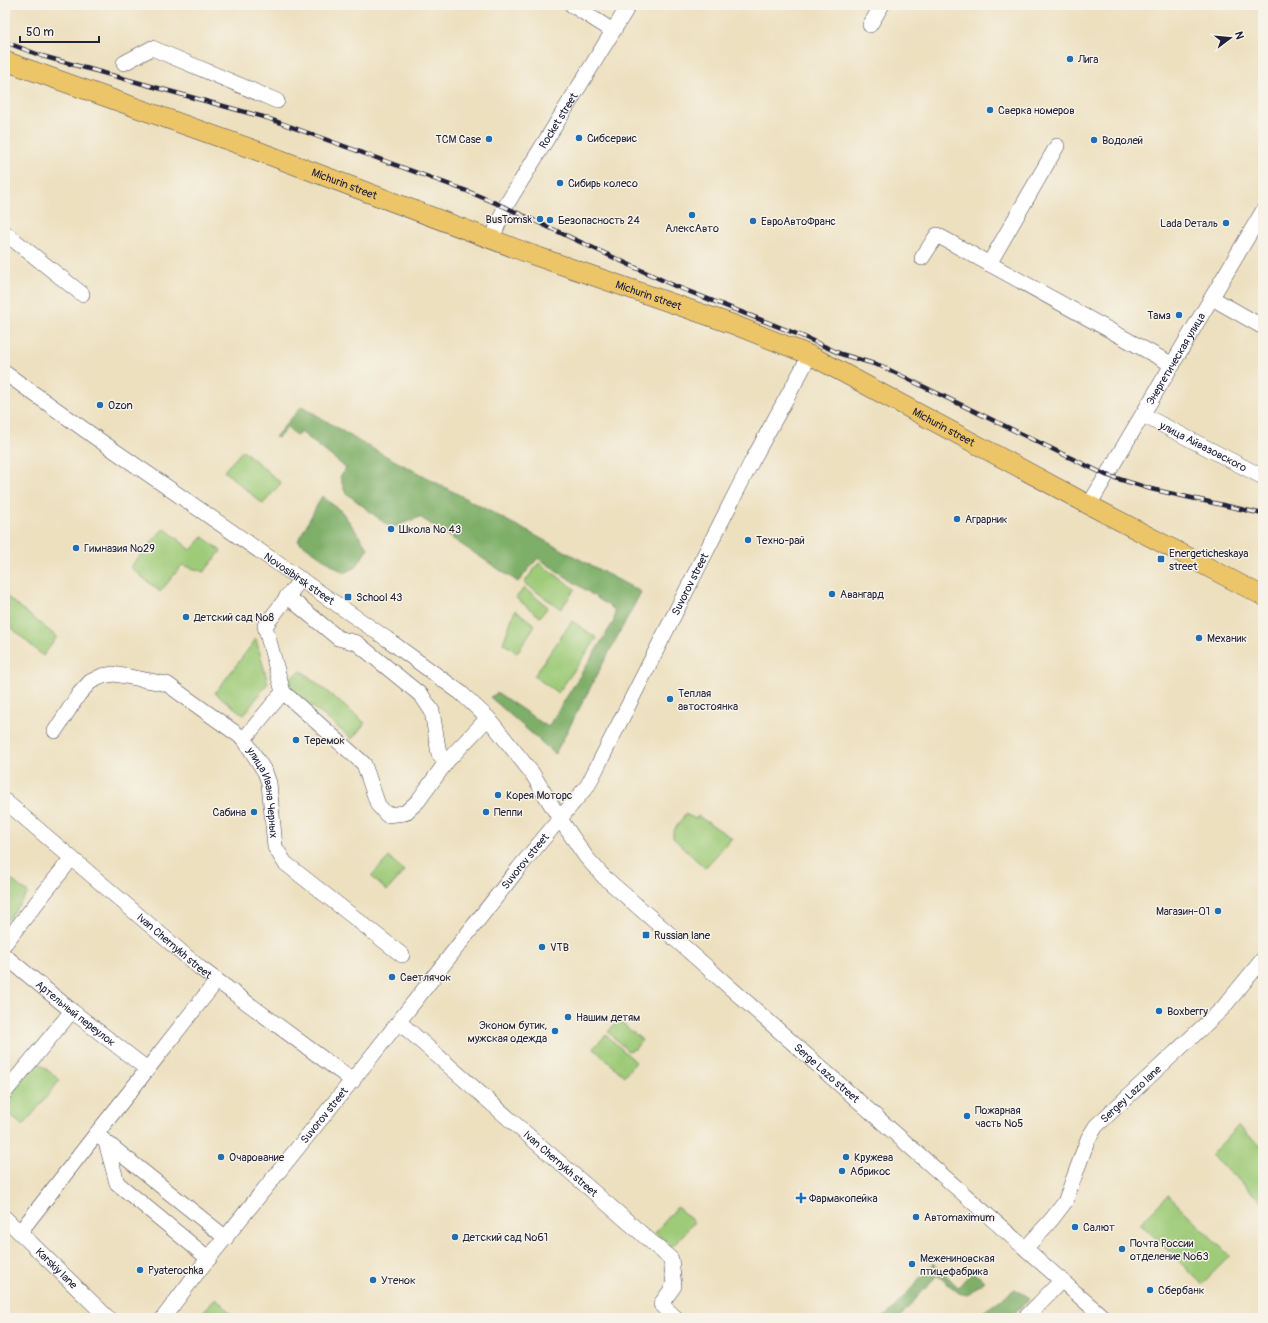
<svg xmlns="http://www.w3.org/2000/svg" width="1268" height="1323" font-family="Pangolin,sans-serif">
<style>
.green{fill:#9ecb78;stroke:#60765a}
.forest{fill:#7eaf68;stroke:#506852}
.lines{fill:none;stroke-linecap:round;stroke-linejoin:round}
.minor-casing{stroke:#403e4f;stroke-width:16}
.major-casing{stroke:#403e4f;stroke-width:20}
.minor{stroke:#fff;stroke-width:15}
.major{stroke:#edc569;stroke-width:19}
.rail-casing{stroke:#22223b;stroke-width:4.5}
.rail{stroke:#f7f3e8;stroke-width:3;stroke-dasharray:9;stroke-linecap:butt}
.poi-dot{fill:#1f6fb2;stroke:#f7f3e8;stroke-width:1.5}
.labels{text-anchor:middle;stroke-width:3;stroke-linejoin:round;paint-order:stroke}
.poi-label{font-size:11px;fill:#22223b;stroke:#f7f3e8;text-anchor:start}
.street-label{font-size:11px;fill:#22223b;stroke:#f7f3e8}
</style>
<rect width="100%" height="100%" fill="#f7f3e8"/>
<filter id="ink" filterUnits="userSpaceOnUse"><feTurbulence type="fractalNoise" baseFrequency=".025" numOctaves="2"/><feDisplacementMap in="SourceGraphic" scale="8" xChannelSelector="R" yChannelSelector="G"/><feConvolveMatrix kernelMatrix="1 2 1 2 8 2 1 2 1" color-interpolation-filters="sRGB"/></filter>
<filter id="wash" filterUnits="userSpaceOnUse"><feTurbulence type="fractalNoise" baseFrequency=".012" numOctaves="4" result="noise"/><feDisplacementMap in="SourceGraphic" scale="16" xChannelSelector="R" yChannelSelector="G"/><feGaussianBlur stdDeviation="0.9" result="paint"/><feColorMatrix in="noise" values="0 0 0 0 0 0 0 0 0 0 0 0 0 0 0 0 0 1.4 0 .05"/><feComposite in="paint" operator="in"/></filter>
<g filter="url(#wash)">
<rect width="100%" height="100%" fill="#ede0bf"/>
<!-- green -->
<g class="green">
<path d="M 243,450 L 281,483 L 263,504 L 224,471 Z"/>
<path d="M 164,528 L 191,550 L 203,537 L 221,551 L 204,572 L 182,565 L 160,592 L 130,567 Z"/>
<path d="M 539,563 L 575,589 L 561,609 L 524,583 Z"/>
<path d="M 524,588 L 548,607 L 540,617 L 516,598 Z"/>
<path d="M 5,591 L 6,596 L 57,637 L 43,656 L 5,622 Z"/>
<path d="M 515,610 L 535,625 L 517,653 L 503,643 Z"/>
<path d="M 572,621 L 597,638 L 558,693 L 534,676 Z"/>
<path d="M 256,639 L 268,683 L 244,715 L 215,693 Z"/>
<path d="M 302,671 L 365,723 L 352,739 L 287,686 L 284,681 Z"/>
<path d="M 685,814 L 696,819 L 698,816 L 732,838 L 705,868 L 673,838 L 673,832 Z"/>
<path d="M 389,857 L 404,871 L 387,891 L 371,876 Z"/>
<path d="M 5,875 L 28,893 L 5,923 Z"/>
<path d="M 618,1020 L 642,1040 L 635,1049 L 628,1051 L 608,1032 Z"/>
<path d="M 606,1035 L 636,1062 L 624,1076 L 593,1048 Z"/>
<path d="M 36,1061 L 60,1080 L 23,1126 L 5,1111 L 5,1101 Z"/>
<path d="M 1238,1126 L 1263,1148 L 1263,1202 L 1211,1155 Z"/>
<path d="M 1168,1195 L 1230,1256 L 1202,1284 L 1140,1223 Z"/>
<path d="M 677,1207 L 694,1222 L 674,1245 L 670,1246 L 655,1233 Z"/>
<path d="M 216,1298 L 235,1318 L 197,1318 Z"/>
</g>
<!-- forest -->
<g class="forest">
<path d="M 302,406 L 360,442 L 641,592 L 555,754 L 490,697 L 498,693 L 548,727 L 614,621 L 615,610 L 538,558 L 518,582 L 420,517 L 391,528 L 345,492 L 340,477 L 346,468 L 301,432 L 297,436 L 287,428 L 278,438 L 275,437 Z"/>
<path d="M 322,496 L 342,512 L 368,548 L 356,567 L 344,573 L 298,541 Z"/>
<path d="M 934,1263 L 958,1287 L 973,1271 L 984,1281 L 967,1295 L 959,1293 L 937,1275 L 899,1318 L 882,1318 L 890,1312 Z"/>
<path d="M 1015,1289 L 1030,1298 L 1009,1318 L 975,1318 Z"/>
</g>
</g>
<g filter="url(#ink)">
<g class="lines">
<defs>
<g id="minor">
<path d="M 572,5 L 613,31"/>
<path d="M 870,25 L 882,5"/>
<path d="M 124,63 L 152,48 L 277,101"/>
<path d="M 5,233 L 82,294"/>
<path id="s1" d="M 492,239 L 505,207 L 629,5"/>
<path d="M 922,258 L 937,235 L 1173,365"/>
<path d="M 989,264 L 1057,146"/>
<path d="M 1212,298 L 1263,327"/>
<path id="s2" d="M 5,373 L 99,440 L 387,639 L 461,693 L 488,718 L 532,773 L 560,819 L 586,857 L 604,877 L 674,938 L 1104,1318"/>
<path id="s3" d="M 1143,415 L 1263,477"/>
<path id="s4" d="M 1089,505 L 1263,211"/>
<path d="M 287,596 L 338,638 L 357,643 L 422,696 L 432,711 L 439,754 L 447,761 L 488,718"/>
<path d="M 283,692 L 364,764 L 378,805 L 387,815 L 405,813 L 418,801 L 447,761"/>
<path id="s5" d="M 55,731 L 79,694 L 90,682 L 102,676 L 114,674 L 167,684 L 244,739 L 265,772 L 269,783 L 275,847 L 285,863 L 402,955"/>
<path d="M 244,739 L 283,692 L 265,626 L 301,579"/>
<path id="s6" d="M 5,801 L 200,968 L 353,1081"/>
<path d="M 5,943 L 71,859"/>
<path id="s7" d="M 5,956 L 72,1011 L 147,1069"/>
<path id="s8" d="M 399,1022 L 515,1124 L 671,1259 L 674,1286 L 661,1304 L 676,1318"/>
<path d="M 5,1092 L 72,1011"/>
<path d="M 106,1142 L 226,1238"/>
<path id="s9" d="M 5,1218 L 108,1318"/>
<path d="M 20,1232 L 96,1134"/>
<path id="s10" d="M 1026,1248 L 1052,1219 L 1065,1202 L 1088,1139 L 1096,1126 L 1222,1009 L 1263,959"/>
<path d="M 209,1259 L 117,1183 L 106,1142 L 96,1134 C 137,1084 176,1031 217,981"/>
<path id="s11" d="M 163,1318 L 200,1269 L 375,1052 L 518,869 L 588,785 L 751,463 L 810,355"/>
<path d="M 1025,1318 L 1062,1280"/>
</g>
<g id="major">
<path id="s12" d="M 5,61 L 258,151 L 533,255 L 732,324 L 810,355 L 1089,505 L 1263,596"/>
</g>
</defs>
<!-- minor casing -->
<use href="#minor" class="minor-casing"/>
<!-- major casing -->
<use href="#major" class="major-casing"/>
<!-- minor -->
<use href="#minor" class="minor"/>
<!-- major -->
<use href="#major" class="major"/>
<defs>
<path id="rail" d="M 5,42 L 42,56 L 267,118 L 467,191 L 505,207 L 675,286 L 802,336 L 841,354 L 881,366 L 1106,475 L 1151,489 L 1263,514"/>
</defs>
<!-- rail casing -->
<use href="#rail" class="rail-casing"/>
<!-- rail -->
<use href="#rail" class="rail"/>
</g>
</g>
<!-- markers -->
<g class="poi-dot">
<circle cx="1070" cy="59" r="4"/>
<circle cx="990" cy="110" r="4"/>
<circle cx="579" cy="138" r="4"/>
<circle cx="489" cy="139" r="4"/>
<circle cx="1094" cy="140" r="4"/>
<circle cx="560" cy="183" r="4"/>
<circle cx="692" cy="215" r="4"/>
<circle cx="540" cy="219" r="4"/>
<circle cx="550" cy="220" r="4"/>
<circle cx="753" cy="221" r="4"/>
<circle cx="1226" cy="223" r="4"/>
<circle cx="1179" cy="315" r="4"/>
<circle cx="100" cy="405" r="4"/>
<circle cx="957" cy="519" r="4"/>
<circle cx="391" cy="529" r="4"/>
<circle cx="748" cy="540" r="4"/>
<circle cx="76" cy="548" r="4"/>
<rect x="1157" y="555" width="8" height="8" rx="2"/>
<circle cx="832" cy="594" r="4"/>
<rect x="344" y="593" width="8" height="8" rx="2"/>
<circle cx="186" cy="617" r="4"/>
<circle cx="1199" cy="638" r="4"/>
<circle cx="670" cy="699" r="4"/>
<circle cx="296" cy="740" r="4"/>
<circle cx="498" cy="795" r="4"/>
<circle cx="254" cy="812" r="4"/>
<circle cx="486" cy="812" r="4"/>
<circle cx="1218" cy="911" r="4"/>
<rect x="642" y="931" width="8" height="8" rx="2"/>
<circle cx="542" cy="947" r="4"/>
<circle cx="392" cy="977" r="4"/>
<circle cx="1159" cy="1011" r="4"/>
<circle cx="568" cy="1017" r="4"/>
<circle cx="555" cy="1031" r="4"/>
<circle cx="967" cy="1116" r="4"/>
<circle cx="221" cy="1157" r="4"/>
<circle cx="846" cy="1157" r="4"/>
<circle cx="842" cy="1171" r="4"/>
<path d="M799 1192h4v4h4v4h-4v4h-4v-4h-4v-4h4z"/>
<circle cx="916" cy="1217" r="4"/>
<circle cx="1075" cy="1227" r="4"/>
<circle cx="455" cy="1237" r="4"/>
<circle cx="1122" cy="1249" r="4"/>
<circle cx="912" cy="1264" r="4"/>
<circle cx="140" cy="1270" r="4"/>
<circle cx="373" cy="1280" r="4"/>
<circle cx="1150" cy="1290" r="4"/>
</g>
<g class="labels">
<!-- poi labels -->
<g class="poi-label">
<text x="1078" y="63">Лига</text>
<text x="998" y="114">Сверка номеров</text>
<text x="587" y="142">Сибсервис</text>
<text x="481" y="143" text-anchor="end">ТСМ Case</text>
<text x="1102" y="144">Водолей</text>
<text x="568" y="187">Сибирь колесо</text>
<text x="532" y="223" text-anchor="end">BusTomsk</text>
<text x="558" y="224">Безопасность 24</text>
<text x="761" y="225">ЕвроАвтоФранс</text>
<text x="1218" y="227" text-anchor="end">Lada Dеталь</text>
<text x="692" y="232" text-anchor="middle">АлексАвто</text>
<text x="1171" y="319" text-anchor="end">Тамз</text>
<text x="108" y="409">Ozon</text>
<text x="965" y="523">Аграрник</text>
<text x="399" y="533">Школа № 43</text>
<text x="756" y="544">Техно-рай</text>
<text x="84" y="552">Гимназия №29</text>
<text x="1169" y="557">Energeticheskaya<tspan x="1169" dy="13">street</tspan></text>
<text x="840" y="598">Авангард</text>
<text x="356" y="601">School 43</text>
<text x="194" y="621">Детский сад №8</text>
<text x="1207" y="642">Механик</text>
<text x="678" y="697">Теплая<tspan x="678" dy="13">автостоянка</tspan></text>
<text x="304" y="744">Теремок</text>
<text x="506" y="799">Корея Моторс</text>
<text x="246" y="816" text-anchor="end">Сабина</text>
<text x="494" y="816">Пеппи</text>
<text x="1210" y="915" text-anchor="end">Магазин-01</text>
<text x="654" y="939">Russian lane</text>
<text x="550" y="951">VTB</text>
<text x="400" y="981">Светлячок</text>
<text x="1167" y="1015">Boxberry</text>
<text x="576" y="1021">Нашим детям</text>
<text x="547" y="1029" text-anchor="end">Эконом бутик,<tspan x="547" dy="13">мужская одежда</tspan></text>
<text x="975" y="1114">Пожарная<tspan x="975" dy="13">часть №5</tspan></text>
<text x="229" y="1161">Очарование</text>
<text x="854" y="1161">Кружева</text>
<text x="850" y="1175">Абрикос</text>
<text x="809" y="1202">Фармакопейка</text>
<text x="924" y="1221">Автоmaximum</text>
<text x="1083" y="1231">Салют</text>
<text x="463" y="1241">Детский сад №61</text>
<text x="1130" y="1247">Почта России<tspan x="1130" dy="13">отделение №63</tspan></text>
<text x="920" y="1262">Межениновская<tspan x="920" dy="13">птицефабрика</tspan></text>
<text x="148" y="1274">Pyaterochka</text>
<text x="381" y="1284">Утенок</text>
<text x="1158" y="1294">Сбербанк</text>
</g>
<!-- street labels -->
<g class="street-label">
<text dy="4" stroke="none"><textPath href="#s1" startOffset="136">Rocket street</textPath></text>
<text dy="4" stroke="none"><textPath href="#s12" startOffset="361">Michurin street</textPath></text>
<text dy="4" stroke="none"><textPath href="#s12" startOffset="685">Michurin street</textPath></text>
<text dy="4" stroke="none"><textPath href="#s4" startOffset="170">Энергетическая улица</textPath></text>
<text dy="4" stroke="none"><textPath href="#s12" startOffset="1009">Michurin street</textPath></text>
<text dy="4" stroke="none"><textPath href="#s3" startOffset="68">улица Айвазовского</textPath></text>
<text dy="4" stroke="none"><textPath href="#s2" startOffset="359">Novosibirsk street</textPath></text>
<text dy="4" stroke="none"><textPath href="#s11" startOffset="907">Suvorov street</textPath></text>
<text dy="4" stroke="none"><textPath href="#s5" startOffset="293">улица Ивана Черных</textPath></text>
<text dy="4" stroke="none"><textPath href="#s11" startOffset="583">Suvorov street</textPath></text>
<text dy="4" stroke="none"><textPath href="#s6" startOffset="223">Ivan Chernykh street</textPath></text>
<text dy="4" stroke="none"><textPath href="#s7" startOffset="91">Артельный переулок</textPath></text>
<text dy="4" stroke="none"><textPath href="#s2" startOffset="1088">Serge Lazo street</textPath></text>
<text dy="4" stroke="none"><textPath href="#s10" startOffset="190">Sergey Lazo lane</textPath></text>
<text dy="4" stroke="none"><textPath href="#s11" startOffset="259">Suvorov street</textPath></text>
<text dy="4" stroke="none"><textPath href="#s8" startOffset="215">Ivan Chernykh street</textPath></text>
<text dy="4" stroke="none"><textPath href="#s9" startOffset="72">Karskiy lane</textPath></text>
</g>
</g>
<!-- margin -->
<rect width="1268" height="1323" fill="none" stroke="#f7f3e8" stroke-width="20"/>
<!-- north arrow -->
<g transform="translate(1230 38) rotate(74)" stroke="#f7f3e8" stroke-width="3" paint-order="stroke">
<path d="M0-3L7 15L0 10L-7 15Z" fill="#22223b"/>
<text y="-6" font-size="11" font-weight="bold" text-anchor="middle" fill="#22223b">N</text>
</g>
<!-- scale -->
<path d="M20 36v6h79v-6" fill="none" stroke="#22223b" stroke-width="2"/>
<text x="26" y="36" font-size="12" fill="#22223b" stroke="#f7f3e8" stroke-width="3" paint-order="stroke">50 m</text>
</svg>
